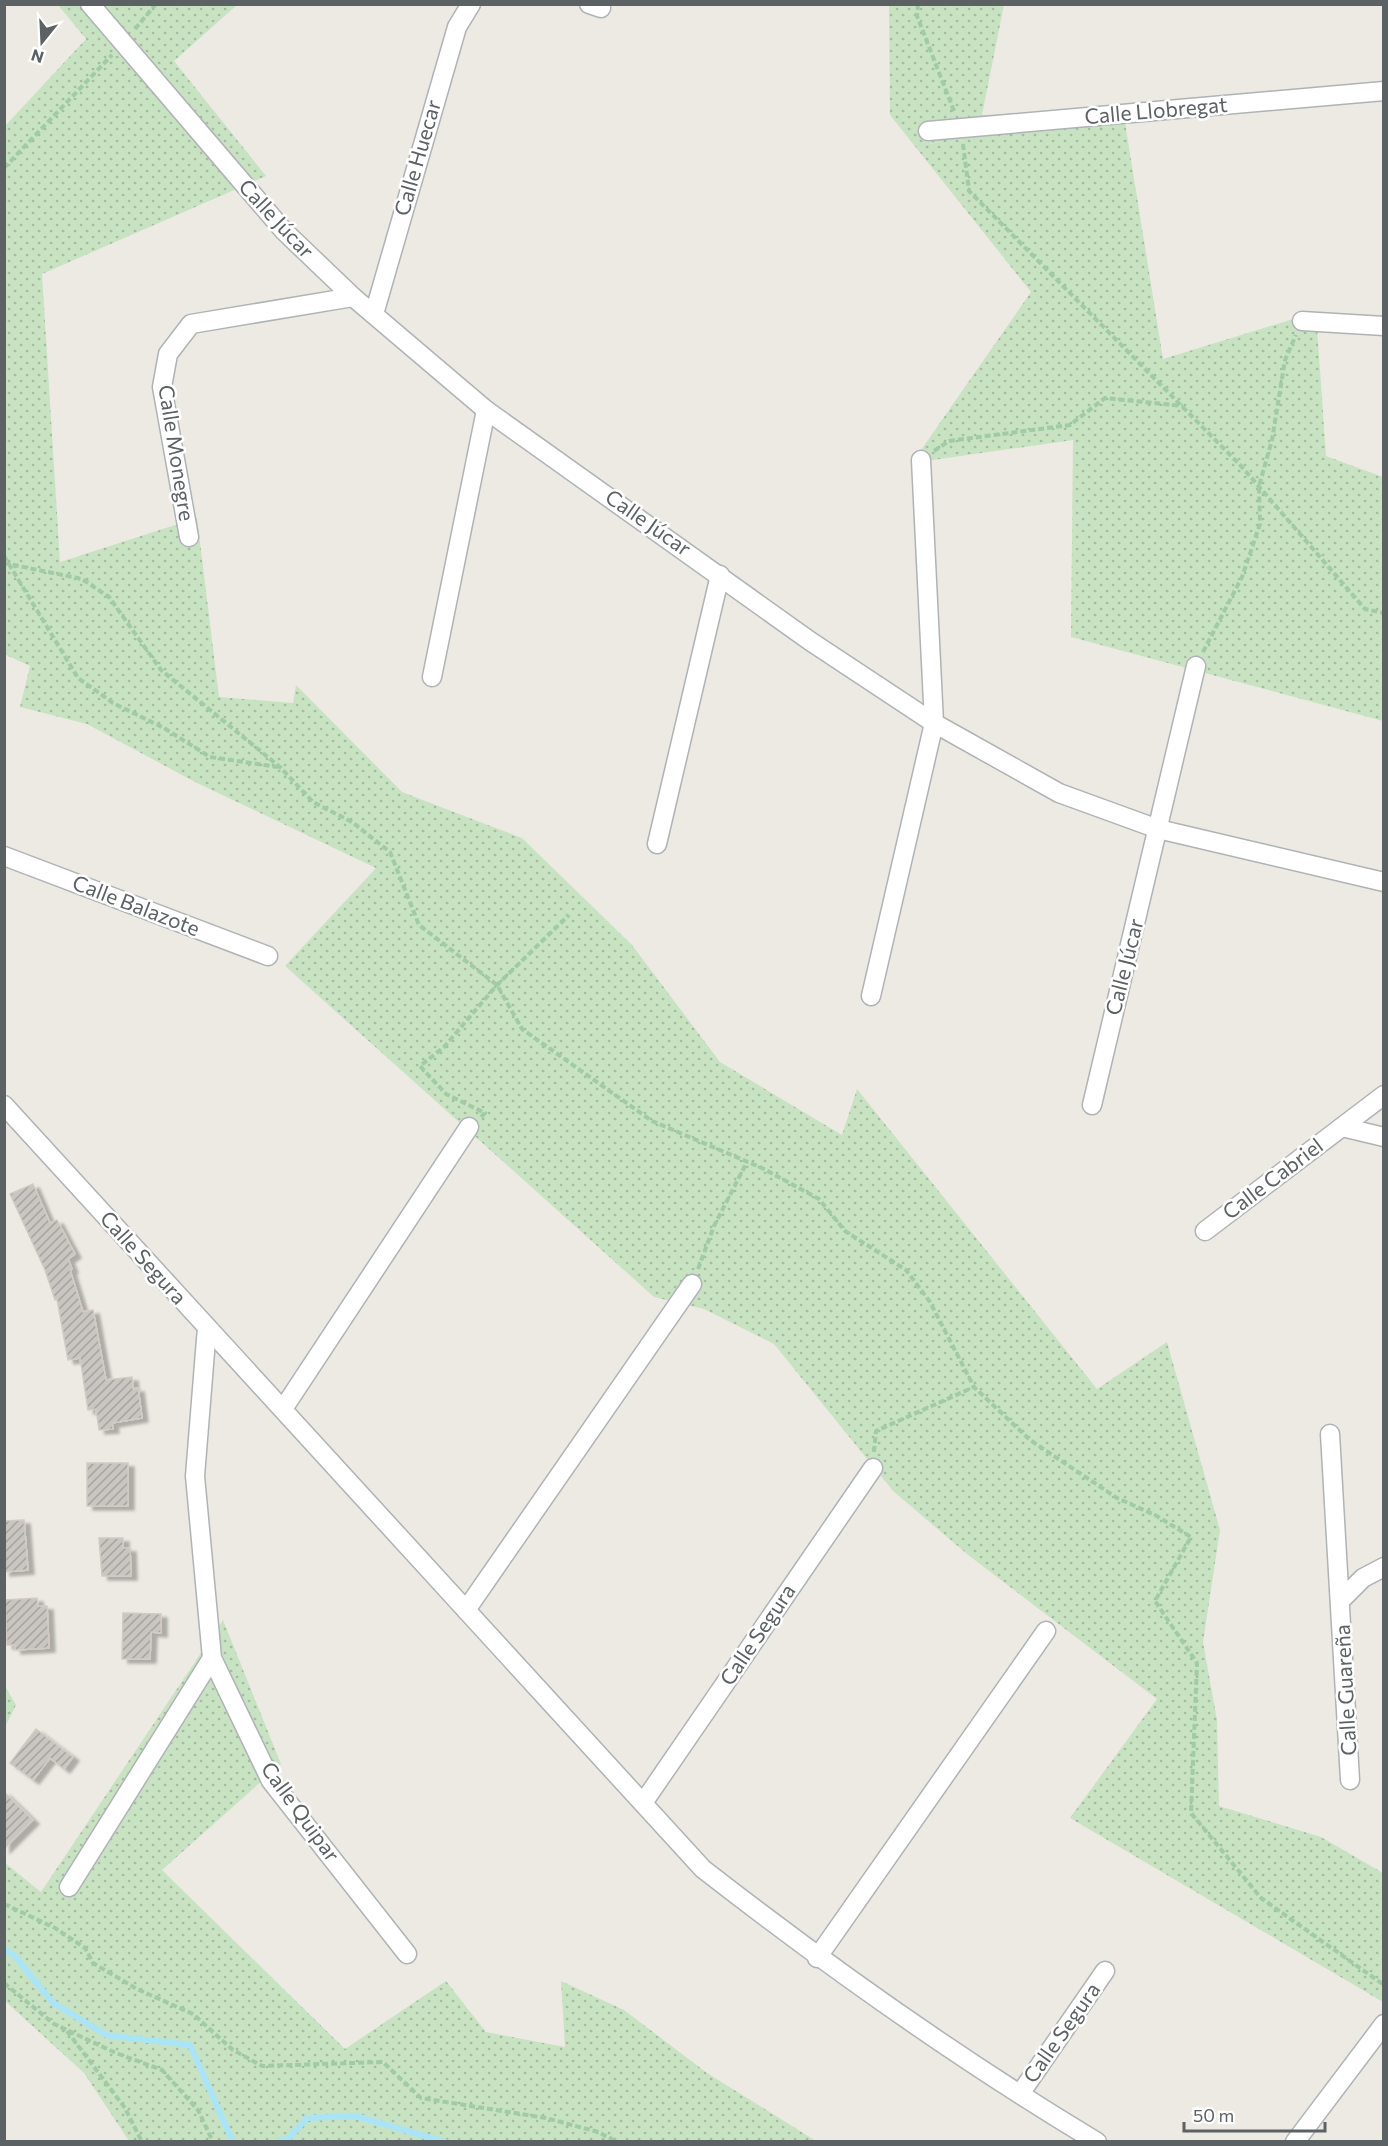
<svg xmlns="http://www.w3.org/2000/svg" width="1388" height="2146" font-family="Commissioner,sans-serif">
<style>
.grass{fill:url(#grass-dots)}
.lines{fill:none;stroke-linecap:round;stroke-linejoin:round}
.stream{stroke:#a9e4f9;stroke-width:6}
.building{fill:url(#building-hatch);stroke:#d2cac3;stroke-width:1.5;filter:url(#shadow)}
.street-casing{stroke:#afb3b5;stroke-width:21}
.path{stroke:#a0cba4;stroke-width:4;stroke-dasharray:6 3;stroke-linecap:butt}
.street{stroke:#fff;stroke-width:18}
.labels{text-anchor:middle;stroke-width:5;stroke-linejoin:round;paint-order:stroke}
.street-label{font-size:21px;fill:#5c6163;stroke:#fff}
</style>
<defs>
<pattern id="grass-dots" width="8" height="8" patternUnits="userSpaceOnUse" patternTransform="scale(1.5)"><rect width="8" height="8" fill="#c8e3c2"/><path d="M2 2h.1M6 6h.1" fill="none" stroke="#a6bba1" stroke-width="1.8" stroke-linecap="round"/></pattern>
<pattern id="building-hatch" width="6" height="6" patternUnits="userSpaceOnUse" patternTransform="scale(1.5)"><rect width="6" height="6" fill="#c9c5c0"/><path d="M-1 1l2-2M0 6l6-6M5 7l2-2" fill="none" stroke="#a6a3a0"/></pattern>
<filter id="shadow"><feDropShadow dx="6" dy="4" stdDeviation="1.5" flood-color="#0004"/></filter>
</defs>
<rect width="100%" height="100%" fill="#edeae4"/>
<!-- grass -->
<g class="grass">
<path d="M 58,5 L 237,5 L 174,61 L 266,176 L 42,274 L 60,562 L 197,518 L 219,697 L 293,703 L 296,685 L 402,792 L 522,838 L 632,945 L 720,1062 L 842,1135 L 857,1089 L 1097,1389 L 1167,1342 L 1220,1530 L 1203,1642 L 1217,1720 L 1219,1806 L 1321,1837 L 1383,1873 L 1383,2002 L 1070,1818 L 1157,1699 L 967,1554 L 893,1491 L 774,1344 L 704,1309 L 654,1297 L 285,966 L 376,868 L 195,782 L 87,724 L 20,707 L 30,666 L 4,654 L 4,127 L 86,39 Z"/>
<path d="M 889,5 L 1004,5 L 982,115 L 1123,110 L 1163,359 L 1316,312 L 1326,456 L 1383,477 L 1383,721 L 1071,637 L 1073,440 L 912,463 L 1031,292 L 890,115 Z"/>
<path d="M 223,1620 L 281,1764 L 162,1870 L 345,2049 L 446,1981 L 486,2032 L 565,2047 L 561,1981 L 624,2010 L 707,2073 L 816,2141 L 129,2141 L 84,2073 L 5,2001 L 4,1862 L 41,1892 Z"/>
<path d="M 4,1684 L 16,1705 L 5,1727 L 4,1727 Z"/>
</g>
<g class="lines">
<!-- stream -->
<g class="stream">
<path d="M 4,1949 L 15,1956 L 52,2002 L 106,2035 L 190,2045 L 232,2140 L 236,2142"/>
<path d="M 276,2142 L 289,2138 L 307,2118 L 356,2116 L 445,2142"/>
</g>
</g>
<!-- building -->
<g class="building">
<path d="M 33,1184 L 50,1223 L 57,1220 L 75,1254 L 68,1259 L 72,1269 L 70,1270 L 83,1312 L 93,1310 L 106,1380 L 132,1377 L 133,1389 L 138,1388 L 142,1418 L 112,1423 L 113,1429 L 99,1430 L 96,1409 L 88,1410 L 80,1358 L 68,1360 L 57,1299 L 55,1300 L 45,1270 L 10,1194 Z"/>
<rect x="87" y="1463" width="41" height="43"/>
<path d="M 24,1520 L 28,1570 L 4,1572 L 4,1521 Z"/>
<path d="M 99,1538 L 123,1538 L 123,1548 L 130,1548 L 131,1576 L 102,1576 Z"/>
<path d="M 37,1598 L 38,1606 L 47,1606 L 49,1648 L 15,1650 L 15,1645 L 7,1645 L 5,1600 Z"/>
<path d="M 123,1613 L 161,1614 L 161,1633 L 151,1632 L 150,1659 L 122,1659 Z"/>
<path d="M 36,1729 L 73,1757 L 64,1769 L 50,1758 L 33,1780 L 10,1763 Z"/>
<path d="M 4,1792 L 33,1820 L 4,1849 Z"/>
</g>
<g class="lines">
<defs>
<g id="street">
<path d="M 90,4 L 284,231 L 353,297 L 486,410 L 810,641 L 934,723 L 1059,793 L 1158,829 L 1384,882"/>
<path d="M 589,4 L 601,8"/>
<path d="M 928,131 L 1384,91"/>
<path d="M 374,314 L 457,27 L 471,4"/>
<path d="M 1302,321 L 1384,326"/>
<path d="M 189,537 L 162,387 L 168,354 L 191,324 L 353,297"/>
<path d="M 432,677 L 486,410"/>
<path d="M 657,844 L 720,575"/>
<path d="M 4,856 L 268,956"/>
<path d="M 871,996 L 934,723 L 921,460"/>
<path d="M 4,1105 L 703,1869 C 829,1967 960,2060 1097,2142"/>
<path d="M 1092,1105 L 1196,666"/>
<path d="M 1342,1127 L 1384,1137"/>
<path d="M 1205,1231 L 1384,1095"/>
<path d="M 207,1327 L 195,1476 L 212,1658 L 271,1781 L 407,1954"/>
<path d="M 283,1409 L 469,1127"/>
<path d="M 1330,1434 L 1350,1780"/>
<path d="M 1342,1599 L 1363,1578 L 1384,1567"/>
<path d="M 466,1610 L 692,1284"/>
<path d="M 643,1803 L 873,1468"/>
<path d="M 69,1887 L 212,1658"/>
<path d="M 817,1958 L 1046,1631"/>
<path d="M 1020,2094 L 1105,1971"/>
<path d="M 1295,2142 L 1384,2024"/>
</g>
</defs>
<!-- street casing -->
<use href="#street" class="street-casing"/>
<!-- path -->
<g class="path">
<path d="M 918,4 L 917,16 L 954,111"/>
<path d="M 135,29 L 156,4"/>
<path d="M 963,144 L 969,191 L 1242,467 L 1365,609 L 1384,613"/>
<path d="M 4,168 L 112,55"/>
<path d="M 934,451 L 949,441 L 1070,425 L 1105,398 L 1183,406"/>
<path d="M 4,556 L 78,678 L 113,703 L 164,728 L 210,757 L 278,767"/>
<path d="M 4,563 L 82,579 L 109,597 L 161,670 L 280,767 L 313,802 L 352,822 L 390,852 L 419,925 L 497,985 L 522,1029 L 652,1121 L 762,1168 L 819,1199 L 845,1231 L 906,1270 L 930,1302 L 974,1387 L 1030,1440 L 1117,1498 L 1155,1515 L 1191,1537 L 1155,1601 L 1197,1663 L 1191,1813 L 1261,1898 L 1384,1985"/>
<path d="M 1203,652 L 1242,577 L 1260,524 L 1259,486 L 1272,440 L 1285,360 L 1296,335"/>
<path d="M 481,1117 L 485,1113 L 446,1094 L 420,1066 L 444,1047 L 497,985 L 569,915"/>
<path d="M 698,1269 L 714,1226 L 747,1162"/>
<path d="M 874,1452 L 876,1431 L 974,1387"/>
<path d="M 4,1904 L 55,1928 L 85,1948 L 93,1963 L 137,1989 L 193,2014 L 233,2050 L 262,2066 L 383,2062 L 421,2098 L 546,2118 L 598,2132 L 618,2142"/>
<path d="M 4,1983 L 54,2024 L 116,2053 L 162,2070 L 198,2110 L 213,2142"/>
<path d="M 67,2031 L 125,2108 L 142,2142"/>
</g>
<!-- street -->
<use href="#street" class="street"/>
</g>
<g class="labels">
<!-- street labels -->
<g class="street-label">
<text transform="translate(1156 111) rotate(-5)" y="7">Calle Llobregat</text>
<text transform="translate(418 158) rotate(-74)" y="7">Calle Huecar</text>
<text transform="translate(276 219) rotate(47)" y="7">Calle Júcar</text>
<text transform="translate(176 453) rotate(81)" y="7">Calle Monegre</text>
<text transform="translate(648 523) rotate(35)" y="7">Calle Júcar</text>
<text transform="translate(136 906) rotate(21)" y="7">Calle Balazote</text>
<text transform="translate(1125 967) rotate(-76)" y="7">Calle Júcar</text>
<text transform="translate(1273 1179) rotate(-37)" y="7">Calle Cabriel</text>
<text transform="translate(143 1258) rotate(48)" y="7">Calle Segura</text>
<text transform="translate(758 1635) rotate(-56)" y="7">Calle Segura</text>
<text transform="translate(1346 1690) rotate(-93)" y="7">Calle Guareña</text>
<text transform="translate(300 1812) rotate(54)" y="7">Calle Quipar</text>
<text transform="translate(1062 2033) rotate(-55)" y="7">Calle Segura</text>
</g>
</g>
<!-- border -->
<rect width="1388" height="2146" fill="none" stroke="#5c6163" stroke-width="12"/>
<!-- north arrow -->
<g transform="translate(42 42) rotate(198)" stroke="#ffffff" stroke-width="4.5" paint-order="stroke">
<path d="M0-4.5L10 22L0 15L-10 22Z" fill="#5c6163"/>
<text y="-9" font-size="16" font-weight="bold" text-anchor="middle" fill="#5c6163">N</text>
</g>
<!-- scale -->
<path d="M1184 2122v9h141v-9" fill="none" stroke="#5c6163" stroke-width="3"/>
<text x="1193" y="2122" font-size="18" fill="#5c6163" stroke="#ffffff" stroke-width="4.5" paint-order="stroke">50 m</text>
</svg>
